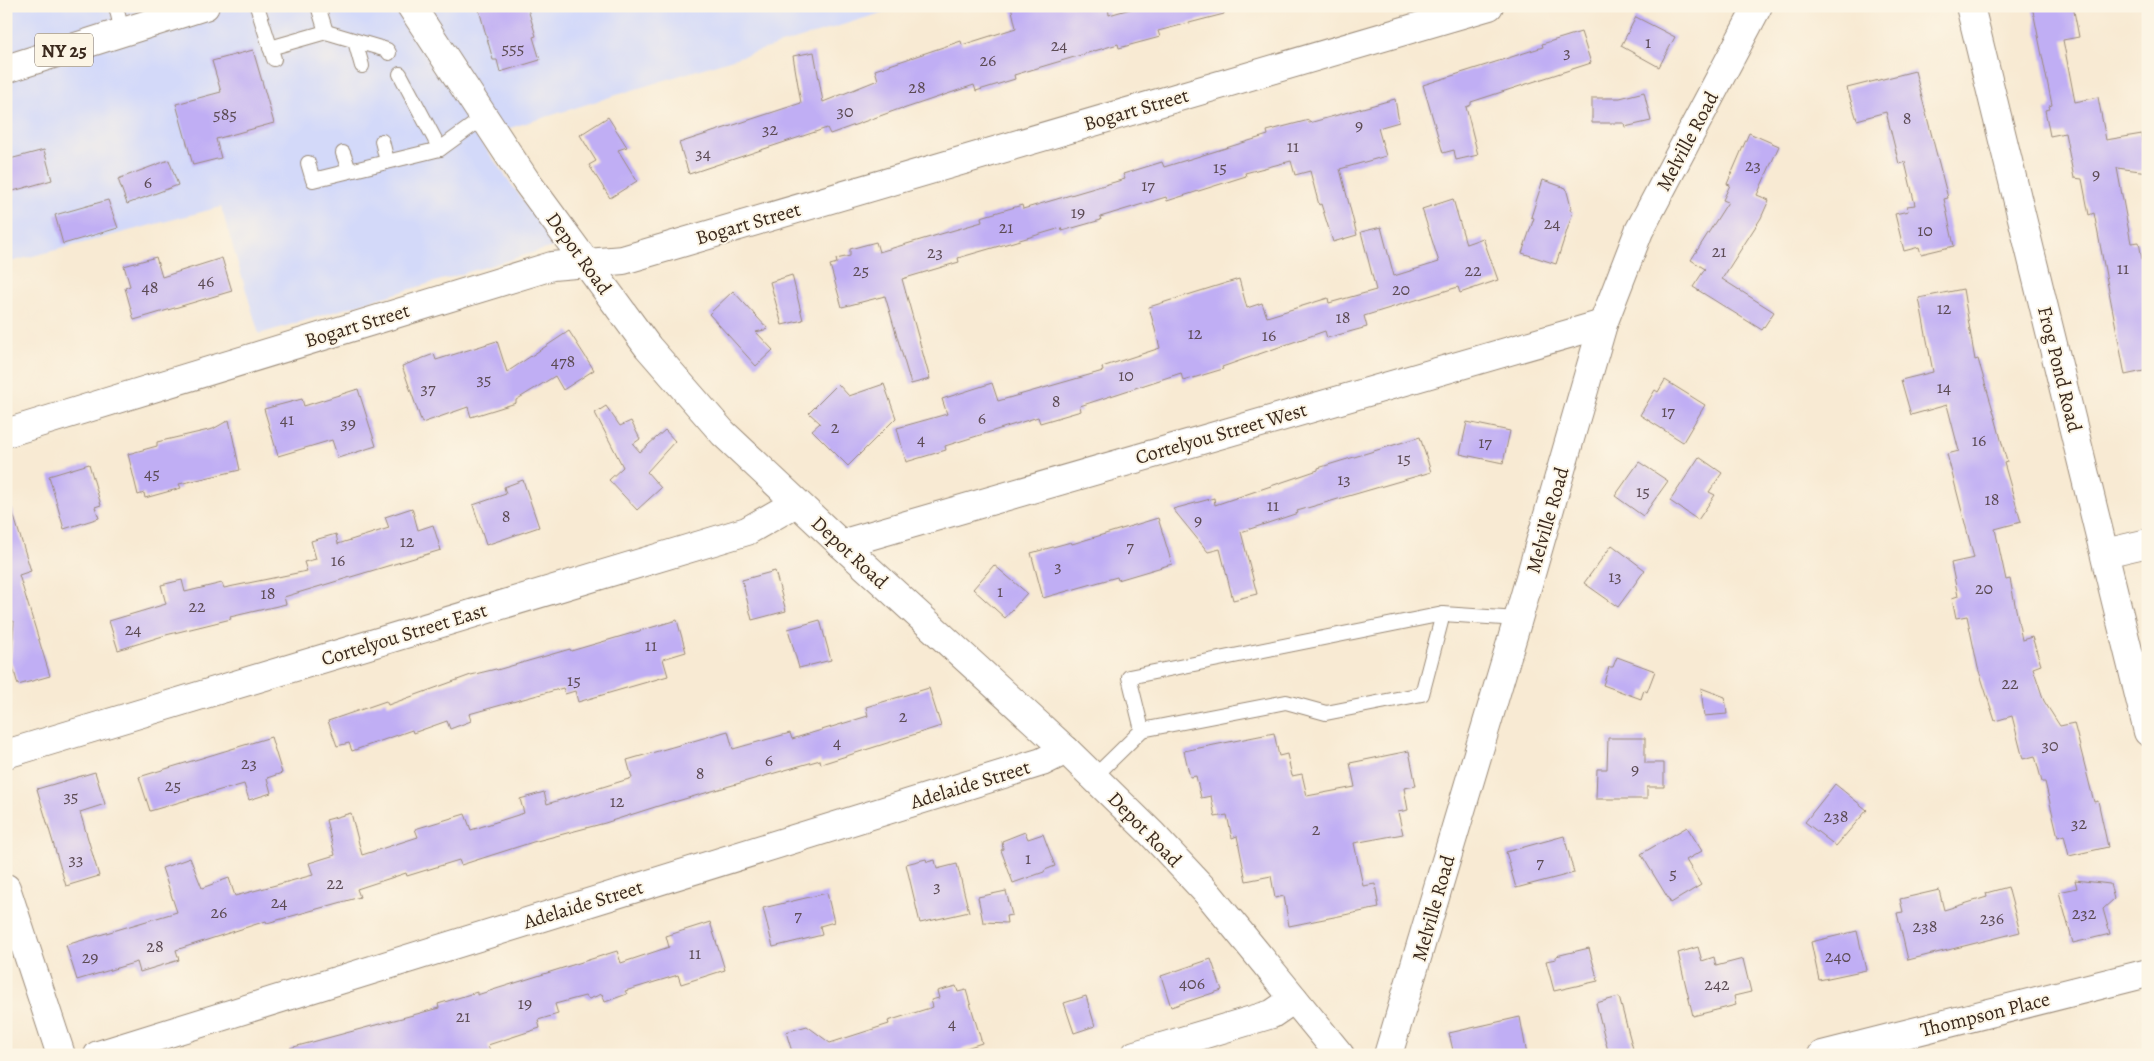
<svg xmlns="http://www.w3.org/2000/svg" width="2154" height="1061" font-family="Alegreya,serif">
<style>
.built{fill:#d3d9f9}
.building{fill:#c0aef4}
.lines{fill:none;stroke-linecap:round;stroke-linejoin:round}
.lane-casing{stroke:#9a8a78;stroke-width:16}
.street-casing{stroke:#9a8a78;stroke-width:30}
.secondary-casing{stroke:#9a8a78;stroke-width:30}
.primary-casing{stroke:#9a8a78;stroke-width:30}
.lane{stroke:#fff;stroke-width:14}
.street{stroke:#fff;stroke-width:28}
.secondary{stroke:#fff;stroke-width:28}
.primary{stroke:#fff;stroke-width:28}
.labels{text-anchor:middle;stroke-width:4;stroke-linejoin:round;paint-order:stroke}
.number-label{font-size:18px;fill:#5c4b54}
.shield{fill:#fcf5e5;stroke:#75675a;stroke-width:1}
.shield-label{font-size:19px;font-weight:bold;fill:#3b2a1e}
.street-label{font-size:20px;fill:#3b2a1e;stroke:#fcf5e5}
</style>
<rect width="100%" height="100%" fill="#fcf5e5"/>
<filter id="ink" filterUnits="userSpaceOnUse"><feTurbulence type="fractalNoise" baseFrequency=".02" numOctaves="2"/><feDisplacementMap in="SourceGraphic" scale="10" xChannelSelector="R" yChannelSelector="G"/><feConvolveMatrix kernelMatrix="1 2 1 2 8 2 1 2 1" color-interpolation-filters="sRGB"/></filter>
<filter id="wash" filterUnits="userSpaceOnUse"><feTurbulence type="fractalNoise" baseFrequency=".0096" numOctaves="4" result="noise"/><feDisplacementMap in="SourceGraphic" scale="20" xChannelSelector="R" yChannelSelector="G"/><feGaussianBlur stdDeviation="1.12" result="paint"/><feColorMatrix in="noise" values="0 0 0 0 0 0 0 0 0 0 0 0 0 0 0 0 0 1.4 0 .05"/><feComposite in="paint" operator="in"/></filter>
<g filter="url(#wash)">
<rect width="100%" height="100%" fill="#f8ead3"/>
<!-- built -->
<path class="built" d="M 6,6 L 904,6 L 478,138 L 556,246 L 259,334 L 221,207 L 6,263 Z"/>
<g id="blocks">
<!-- building -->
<g class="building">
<path d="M 478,6 L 527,6 L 536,36 L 533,37 L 540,60 L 500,72 L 497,60 L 493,60 Z"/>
<path d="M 1011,6 L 1108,6 L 1109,15 L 1141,6 L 1223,6 L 1224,14 L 1158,31 L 1160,37 L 1119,48 L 1118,44 L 1014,75 L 1015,79 L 976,91 L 974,85 L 903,109 L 902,108 L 830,134 L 827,128 L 689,174 L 679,143 L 801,103 L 793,56 L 814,52 L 823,102 L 878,80 L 875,70 L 961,41 L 962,45 L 1016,28 Z"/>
<path d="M 2032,6 L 2073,6 L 2079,37 L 2063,40 L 2075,102 L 2098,97 L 2106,140 L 2142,134 L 2148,172 L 2117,168 L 2131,243 L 2139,242 L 2148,293 L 2148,370 L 2125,375 L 2094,213 L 2089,215 L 2082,179 L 2074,178 L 2065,133 L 2050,136 L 2045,110 L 2050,109 L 2049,106 L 2052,105 Z"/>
<path d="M 1636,17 L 1675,37 L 1659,67 L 1621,46 Z"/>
<path d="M 1581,32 L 1591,63 L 1471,102 L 1471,105 L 1466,107 L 1478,155 L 1456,160 L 1454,150 L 1443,153 L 1423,85 L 1543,47 L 1542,44 Z"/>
<path d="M 253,50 L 274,123 L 216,139 L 221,158 L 193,165 L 176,104 L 221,92 L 212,61 Z"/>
<path d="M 1915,71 L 1948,198 L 1944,199 L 1954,246 L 1921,254 L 1919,247 L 1904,251 L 1895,214 L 1908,211 L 1907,206 L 1915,205 L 1905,162 L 1899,164 L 1886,112 L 1857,120 L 1847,88 Z"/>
<path d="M 1644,92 L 1651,121 L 1625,127 L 1624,123 L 1592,123 L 1592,98 L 1620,98 Z"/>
<path d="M 1395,99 L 1399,122 L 1378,128 L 1386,156 L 1340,169 L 1357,235 L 1333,242 L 1321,204 L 1319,205 L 1310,171 L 1295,175 L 1291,161 L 1245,173 L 1246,176 L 1167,201 L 1166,197 L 1100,217 L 1101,220 L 1062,231 L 1061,228 L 958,258 L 959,262 L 902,279 L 930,379 L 911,384 L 885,296 L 842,307 L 830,265 L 837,263 L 836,259 L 850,256 L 850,249 L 876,242 L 879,252 L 982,222 L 981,217 L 1022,205 L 1023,209 L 1125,179 L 1123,174 L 1162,162 L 1164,167 L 1268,135 L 1267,131 L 1309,120 L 1309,123 Z"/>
<path d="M 608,117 L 627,147 L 618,150 L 637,181 L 610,198 L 589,165 L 596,161 L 580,135 Z"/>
<path d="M 1749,133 L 1779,146 L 1757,195 L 1769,200 L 1761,218 L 1722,279 L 1774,312 L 1762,330 L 1693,287 L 1705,269 L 1691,260 L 1728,202 L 1723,200 L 1730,185 L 1727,184 Z"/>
<path d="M 44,150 L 52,180 L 6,193 L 6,160 Z"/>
<path d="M 169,160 L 178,185 L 127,204 L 118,179 Z"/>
<path d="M 1543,180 L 1566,188 L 1571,207 L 1570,210 L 1573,212 L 1556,264 L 1522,253 L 1534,218 L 1531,217 Z"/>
<path d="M 1453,199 L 1466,244 L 1483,238 L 1498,280 L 1460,293 L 1458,287 L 1364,316 L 1367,327 L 1327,338 L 1325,331 L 1222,367 L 1223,369 L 1183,381 L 1181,373 L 1080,406 L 1081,411 L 1040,423 L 1038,417 L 945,446 L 946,450 L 906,462 L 897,428 L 947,414 L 942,399 L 992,383 L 998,401 L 1103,371 L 1102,367 L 1160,348 L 1149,307 L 1239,279 L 1247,308 L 1262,303 L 1267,317 L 1328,298 L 1329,303 L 1376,290 L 1361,232 L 1381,227 L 1394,276 L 1439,262 L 1422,209 Z"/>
<path d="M 108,200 L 118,228 L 63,244 L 55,215 Z"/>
<path d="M 156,257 L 162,277 L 222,258 L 232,291 L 134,320 L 125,288 L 130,286 L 124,266 Z"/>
<path d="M 792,275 L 803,320 L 782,325 L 770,282 Z"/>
<path d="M 1963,289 L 1975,360 L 1978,359 L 1995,417 L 2007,462 L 2004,463 L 2021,522 L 1995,529 L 2006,580 L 2010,579 L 2022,640 L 2032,637 L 2041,665 L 2033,668 L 2044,701 L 2060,726 L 2074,723 L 2094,802 L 2098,801 L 2108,847 L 2069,856 L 2064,835 L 2058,837 L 2045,782 L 2042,782 L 2035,756 L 2023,759 L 2012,716 L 1995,721 L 1978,668 L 1967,616 L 1956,618 L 1952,598 L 1958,596 L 1951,563 L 1974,558 L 1947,454 L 1959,451 L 1947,405 L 1911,415 L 1901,380 L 1933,372 L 1919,298 Z"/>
<path d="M 733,291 L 768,329 L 756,332 L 773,350 L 756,366 L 709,314 Z"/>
<path d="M 569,331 L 594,370 L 563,390 L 555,376 L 516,400 L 516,403 L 471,417 L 468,407 L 422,423 L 402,366 L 434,354 L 436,360 L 497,341 L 507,372 Z"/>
<path d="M 1665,380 L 1705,405 L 1683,442 L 1640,415 L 1655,390 L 1658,392 Z"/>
<path d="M 838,384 L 849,396 L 884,384 L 896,418 L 848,466 L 812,430 L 820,423 L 809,413 Z"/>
<path d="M 358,389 L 376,446 L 338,458 L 332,440 L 278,456 L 264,409 L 302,399 L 304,406 Z"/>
<path d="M 606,406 L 620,426 L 631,421 L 640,439 L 633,444 L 640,452 L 665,430 L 675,441 L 647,472 L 661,488 L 637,510 L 609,480 L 623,467 L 595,413 Z"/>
<path d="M 229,420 L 240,470 L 179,484 L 181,488 L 145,498 L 144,493 L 138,495 L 128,454 L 157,446 L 157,442 L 213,429 Z"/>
<path d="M 1467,422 L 1510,431 L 1503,463 L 1460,454 Z"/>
<path d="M 1420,437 L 1431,472 L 1297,511 L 1298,513 L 1241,532 L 1257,594 L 1233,600 L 1220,549 L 1208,552 L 1173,509 L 1214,498 L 1215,505 L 1318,470 L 1318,468 Z"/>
<path d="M 1699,457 L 1722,473 L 1709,492 L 1715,495 L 1698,520 L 1670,501 Z"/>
<path d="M 1639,462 L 1668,481 L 1643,516 L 1615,496 Z"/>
<path d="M 89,464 L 101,505 L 95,507 L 99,518 L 64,529 L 49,476 Z"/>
<path d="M 523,480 L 539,527 L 486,545 L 473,505 L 506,494 L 504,487 Z"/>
<path d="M 11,507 L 31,571 L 19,575 L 50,676 L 18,685 L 11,660 L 14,621 L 6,623 L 6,508 Z"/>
<path d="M 412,508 L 418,530 L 433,525 L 441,550 L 284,597 L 286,604 L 230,617 L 231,619 L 166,635 L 118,650 L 109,621 L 166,604 L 161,585 L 182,580 L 185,592 L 222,583 L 224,588 L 307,571 L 304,562 L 316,559 L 311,541 L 336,534 L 338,544 L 389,528 L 385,517 Z"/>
<path d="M 1158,518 L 1172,564 L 1118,580 L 1117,577 L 1043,598 L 1031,553 L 1071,542 L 1072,544 Z"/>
<path d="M 1612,545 L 1645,570 L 1618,607 L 1584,583 Z"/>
<path d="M 994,565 L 1027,593 L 1005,618 L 973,589 Z"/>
<path d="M 775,571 L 786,611 L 752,620 L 742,580 Z"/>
<path d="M 677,620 L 686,652 L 663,659 L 668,676 L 578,702 L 575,691 L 565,694 L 563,688 L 469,714 L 471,721 L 450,729 L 447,721 L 413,733 L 412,730 L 352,751 L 349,743 L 337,746 L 328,721 L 386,701 L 388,705 L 471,675 L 496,669 L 497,670 L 570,649 L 571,651 Z"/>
<path d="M 820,620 L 831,660 L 799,668 L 788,629 Z"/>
<path d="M 1617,657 L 1655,671 L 1647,692 L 1644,690 L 1641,699 L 1603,685 L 1609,667 L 1613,667 Z"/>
<path d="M 929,688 L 941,726 L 821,764 L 820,760 L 674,802 L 674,801 L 605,823 L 533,842 L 461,865 L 459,860 L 407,876 L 406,873 L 357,889 L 360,897 L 267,923 L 266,921 L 176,950 L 179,960 L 140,972 L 137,962 L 77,980 L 66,945 L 177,912 L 162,868 L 190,858 L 202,888 L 229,878 L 235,896 L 313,875 L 309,863 L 335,855 L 326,820 L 351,813 L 362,855 L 418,837 L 415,829 L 465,814 L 471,830 L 524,813 L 520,799 L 544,792 L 547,804 L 632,778 L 627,760 L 728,731 L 733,749 L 790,733 L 792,739 L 868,716 L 866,707 Z"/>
<path d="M 1701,688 L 1725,697 L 1727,714 L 1704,716 Z"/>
<path d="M 1274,733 L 1279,756 L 1287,754 L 1292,776 L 1302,774 L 1307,796 L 1355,787 L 1350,763 L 1409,751 L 1416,786 L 1404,788 L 1408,810 L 1398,812 L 1403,834 L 1354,843 L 1363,886 L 1375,884 L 1379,908 L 1289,926 L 1284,896 L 1275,898 L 1271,876 L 1246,881 L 1237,836 L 1232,838 L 1227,815 L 1215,817 L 1211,796 L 1201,798 L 1196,776 L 1190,777 L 1184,751 Z"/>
<path d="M 271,737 L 282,773 L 267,778 L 271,793 L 249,800 L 244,784 L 227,789 L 227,788 L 150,811 L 139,777 Z"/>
<path d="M 1608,738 L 1645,738 L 1645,763 L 1664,763 L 1664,787 L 1647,787 L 1647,799 L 1596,799 L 1597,769 L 1607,769 Z"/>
<path d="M 95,772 L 105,804 L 80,812 L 99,876 L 66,886 L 37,789 Z"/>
<path d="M 1835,784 L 1867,810 L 1836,846 L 1805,822 Z"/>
<path d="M 1687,827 L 1702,851 L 1686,860 L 1701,885 L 1671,903 L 1641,854 Z"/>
<path d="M 1025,832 L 1028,839 L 1043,834 L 1055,866 L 1045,870 L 1044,872 L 1013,883 L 1001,850 L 1003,849 L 1002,841 Z"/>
<path d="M 1564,836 L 1574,873 L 1516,888 L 1506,852 Z"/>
<path d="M 926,859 L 927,862 L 935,860 L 937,869 L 957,864 L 969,912 L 920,923 L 906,864 Z"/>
<path d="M 2075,880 L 2110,884 L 2114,899 L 2103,909 L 2110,934 L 2073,943 L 2059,892 L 2077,888 Z"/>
<path d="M 2008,887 L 2020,932 L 1908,960 L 1897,913 L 1903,912 L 1900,899 L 1939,890 L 1944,910 L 1987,897 L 1986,893 Z"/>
<path d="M 1006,891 L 1012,915 L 1006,916 L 1007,923 L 983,922 L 978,897 Z"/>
<path d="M 827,893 L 834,922 L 820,926 L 822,935 L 773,947 L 763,908 Z"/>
<path d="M 710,922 L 725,970 L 681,984 L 678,975 L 625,991 L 627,994 L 605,1002 L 602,994 L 589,999 L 585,996 L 555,1004 L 558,1014 L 538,1020 L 540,1028 L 488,1045 L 491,1055 L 415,1055 L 413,1048 L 390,1055 L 291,1055 L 290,1048 L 439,1008 L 438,1004 L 477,992 L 477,995 L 617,951 L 621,963 L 669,947 L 666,936 Z"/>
<path d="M 1857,931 L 1866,970 L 1819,980 L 1811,942 Z"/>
<path d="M 1698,947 L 1702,961 L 1714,957 L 1716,966 L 1743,959 L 1751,992 L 1734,996 L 1736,1005 L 1693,1016 L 1678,953 Z"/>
<path d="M 1589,948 L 1598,981 L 1554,991 L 1546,961 L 1556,959 L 1556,956 Z"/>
<path d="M 1211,959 L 1222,990 L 1171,1007 L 1161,976 Z"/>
<path d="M 956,986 L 958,992 L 966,990 L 982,1043 L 944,1055 L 793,1055 L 786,1032 L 807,1026 L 830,1043 L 889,1024 L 888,1021 L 933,1007 L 931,1000 L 939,998 L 937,991 Z"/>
<path d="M 1086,996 L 1095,1026 L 1074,1033 L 1064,1003 Z"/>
<path d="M 1619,997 L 1633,1049 L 1609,1055 L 1596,1003 Z"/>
<path d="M 1520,1017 L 1527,1055 L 1454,1055 L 1449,1033 Z"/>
</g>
</g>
</g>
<g filter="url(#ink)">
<use href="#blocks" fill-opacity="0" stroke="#9a8a78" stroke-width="1"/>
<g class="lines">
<defs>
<g id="lane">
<path d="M 116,6 L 122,32"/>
<path d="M 257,6 L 274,59"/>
<path d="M 318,6 L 326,32"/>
<path d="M 355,41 L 362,66"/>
<path d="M 270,48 L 326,32 L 387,50 L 389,53"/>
<path d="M 400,74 L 440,149"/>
<path d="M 382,141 L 387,161"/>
<path d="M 343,153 L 349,170"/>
<path d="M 308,163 L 313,180 L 440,149 L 484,117"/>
<path d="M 1142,730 L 1129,677 L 1443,614"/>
<path d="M 1094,777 L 1142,730 L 1286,702 L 1326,713 L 1422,694 L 1443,614 L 1518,619"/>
</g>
<g id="street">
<path d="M 1970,6 L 2148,732"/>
<path d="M 6,433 L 552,266 L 623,260 L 1489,6"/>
<path d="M 841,544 L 1603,324"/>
<path d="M 2105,553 L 2148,543"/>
<path d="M 6,754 L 747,531 L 796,503"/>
<path d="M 6,888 L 61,1055"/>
<path d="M 98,1055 L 1042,762 L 1066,750"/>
<path d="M 1135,1055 L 1272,1014 L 1294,999"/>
<path d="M 1388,1055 L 1518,619 L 1603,324 L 1639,231 L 1758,6"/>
<path d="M 1822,1055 L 2148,973"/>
</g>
<path id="secondary" d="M 411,6 L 526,181 L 648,347 L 723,433 L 841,544 L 1066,750 L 1152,834 L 1209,895 L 1340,1055"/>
<path id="primary" d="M 6,69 L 205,6"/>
</defs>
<!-- lane casing -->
<use href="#lane" class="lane-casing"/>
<!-- street casing -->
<use href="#street" class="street-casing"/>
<!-- secondary casing -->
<use href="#secondary" class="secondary-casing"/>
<!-- primary casing -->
<use href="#primary" class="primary-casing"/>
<!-- lane -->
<use href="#lane" class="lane"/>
<!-- street -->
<use href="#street" class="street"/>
<!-- secondary -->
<use href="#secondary" class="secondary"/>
<!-- primary -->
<use href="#primary" class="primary"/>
</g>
</g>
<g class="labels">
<!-- number labels -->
<g class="number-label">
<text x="1648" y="48">1</text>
<text x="1059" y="51">24</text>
<text x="513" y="54">555</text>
<text x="1567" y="58">3</text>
<text x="988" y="66">26</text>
<text x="917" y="93">28</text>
<text x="845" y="117">30</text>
<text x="225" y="120">585</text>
<text x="1907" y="124">8</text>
<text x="1359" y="131">9</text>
<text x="770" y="135">32</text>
<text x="1293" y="152">11</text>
<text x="703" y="159">34</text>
<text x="1753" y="171">23</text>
<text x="1220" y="173">15</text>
<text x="2096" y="180">9</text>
<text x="148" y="188">6</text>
<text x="1148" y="191">17</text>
<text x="1078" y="218">19</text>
<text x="1552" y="229">24</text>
<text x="1006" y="233">21</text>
<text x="1925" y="236">10</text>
<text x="1719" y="257">21</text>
<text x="935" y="258">23</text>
<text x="2123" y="274">11</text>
<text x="861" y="276">25</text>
<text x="1473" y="276">22</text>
<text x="206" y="287">46</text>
<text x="150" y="293">48</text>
<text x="1401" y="295">20</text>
<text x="1944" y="314">12</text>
<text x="1343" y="323">18</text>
<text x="1195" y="339">12</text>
<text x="1269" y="341">16</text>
<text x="563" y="367">478</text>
<text x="1126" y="381">10</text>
<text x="484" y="385">35</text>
<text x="1944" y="393">14</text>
<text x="428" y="394">37</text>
<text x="1056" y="407">8</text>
<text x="1668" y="417">17</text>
<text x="982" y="424">6</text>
<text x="287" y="425">41</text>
<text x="348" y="429">39</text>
<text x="835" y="433">2</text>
<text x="921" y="445">4</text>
<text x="1979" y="446">16</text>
<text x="1485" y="448">17</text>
<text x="1404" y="464">15</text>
<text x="152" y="479">45</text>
<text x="1344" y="485">13</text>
<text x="1643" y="497">15</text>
<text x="1992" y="505">18</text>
<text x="1273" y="511">11</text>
<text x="506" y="522">8</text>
<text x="1198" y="526">9</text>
<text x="407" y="547">12</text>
<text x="1130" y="552">7</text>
<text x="338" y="566">16</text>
<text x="1058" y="572">3</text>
<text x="1615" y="582">13</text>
<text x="1984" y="594">20</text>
<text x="1000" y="597">1</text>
<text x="268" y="599">18</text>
<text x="197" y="612">22</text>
<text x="133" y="635">24</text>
<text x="651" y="651">11</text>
<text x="574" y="686">15</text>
<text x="2010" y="689">22</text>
<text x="903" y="722">2</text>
<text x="837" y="748">4</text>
<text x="2050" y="751">30</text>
<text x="769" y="766">6</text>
<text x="249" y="769">23</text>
<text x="1635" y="775">9</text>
<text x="700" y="779">8</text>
<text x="173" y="791">25</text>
<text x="71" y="802">35</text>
<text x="617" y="807">12</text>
<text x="1836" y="822">238</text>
<text x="2079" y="829">32</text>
<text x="1316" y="835">2</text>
<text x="1028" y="864">1</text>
<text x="76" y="865">33</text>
<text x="1540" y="868">7</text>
<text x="1673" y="879">5</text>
<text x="335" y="889">22</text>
<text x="937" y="892">3</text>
<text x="279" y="908">24</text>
<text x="219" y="918">26</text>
<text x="2084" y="919">232</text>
<text x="798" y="921">7</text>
<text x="1992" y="924">236</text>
<text x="1925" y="932">238</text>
<text x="155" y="952">28</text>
<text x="695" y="959">11</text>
<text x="1838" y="962">240</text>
<text x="90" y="963">29</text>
<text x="1192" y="989">406</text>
<text x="1717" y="990">242</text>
<text x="525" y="1009">19</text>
<text x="463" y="1022">21</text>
<text x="952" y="1029">4</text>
</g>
<!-- shield labels -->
<rect class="shield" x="35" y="33.5" width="58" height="33" rx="4"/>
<g class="shield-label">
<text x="64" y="57">NY 25</text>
</g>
<!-- street labels -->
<g class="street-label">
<text transform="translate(1136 109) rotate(-16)" y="7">Bogart Street</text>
<text transform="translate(1687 141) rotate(-62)" y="7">Melville Road</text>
<text transform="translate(748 223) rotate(-16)" y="7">Bogart Street</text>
<text transform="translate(579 253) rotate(54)" y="7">Depot Road</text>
<text transform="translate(357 325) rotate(-17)" y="7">Bogart Street</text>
<text transform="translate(2060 369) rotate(76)" y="7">Frog Pond Road</text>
<text transform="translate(1221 433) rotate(-16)" y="7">Cortelyou Street West</text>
<text transform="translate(1547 520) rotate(-74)" y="7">Melville Road</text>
<text transform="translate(850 552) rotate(43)" y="7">Depot Road</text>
<text transform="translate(404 634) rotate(-17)" y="7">Cortelyou Street East</text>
<text transform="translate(970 784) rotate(-17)" y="7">Adelaide Street</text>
<text transform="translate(1145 829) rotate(46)" y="7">Depot Road</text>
<text transform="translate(583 904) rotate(-17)" y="7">Adelaide Street</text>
<text transform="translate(1433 908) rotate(-74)" y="7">Melville Road</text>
<text transform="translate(1985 1014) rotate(-14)" y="7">Thompson Place</text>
</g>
</g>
<!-- margin -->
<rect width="2154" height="1061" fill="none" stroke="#fcf5e5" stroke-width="25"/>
</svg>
